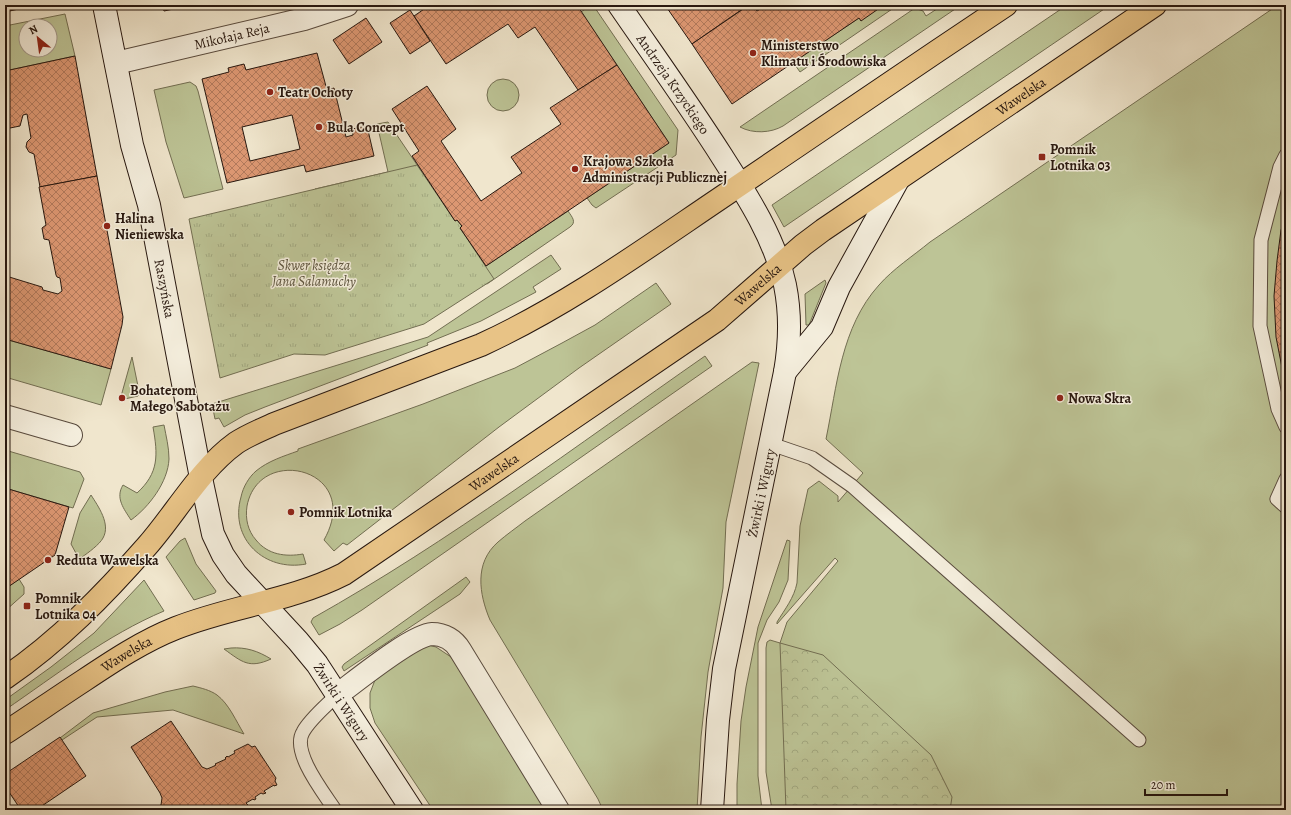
<svg xmlns="http://www.w3.org/2000/svg" width="1291" height="815" font-family="Alegreya,serif">
<style>
.green{fill:#bdc496;stroke:#726e52;fill-rule:evenodd}
.forest{fill:url(#forest-crowns);stroke:#726e52}
.park{fill:url(#park-tufts);stroke:#726e52}
.building{fill:url(#building-cross-hatch);stroke:#27170f;fill-rule:evenodd}
.lines{fill:none;stroke-linecap:round;stroke-linejoin:round}
.lane-casing{stroke:#594b3e;stroke-width:15}
.street-casing{stroke:#594b3e;stroke-width:24}
.secondary-casing{stroke:#27170f;stroke-width:24}
.primary-casing{stroke:#27170f;stroke-width:24}
.lane{stroke:#f5efde;stroke-width:13}
.street{stroke:#f5efde;stroke-width:22}
.secondary{stroke:#f5efde;stroke-width:22}
.primary{stroke:#e8c386;stroke-width:22}
.poi-dot{fill:#8f2418;stroke:#f5efde;stroke-width:1.5}
.labels{text-anchor:middle;stroke-width:3;stroke-linejoin:round;paint-order:stroke}
.street-label{font-size:14px;fill:#27170f;stroke:#f5efde}
.poi-label{font-size:14px;font-weight:bold;fill:#27170f;stroke:#f5efde;text-anchor:start}
.park-label{font-size:14px;font-style:italic;fill:#5c543e;stroke:#f5efde}
</style>
<defs>
<pattern id="forest-crowns" width="20" height="18" patternUnits="userSpaceOnUse"><rect width="20" height="18" fill="#bdc496"/><path d="M2 6a3 3 0 1 1 6 0M12 15a3 3 0 1 1 6 0" fill="none" stroke="#a2a880"/></pattern>
<pattern id="park-tufts" width="24" height="20" patternUnits="userSpaceOnUse"><rect width="24" height="20" fill="#bdc496"/><path d="M3 7l-1-3M5 7V3M7 7l1-3M15 17l-1-3M17 17v-4M19 17l1-3" fill="none" stroke="#a2a880"/></pattern>
<pattern id="building-cross-hatch" width="8" height="8" patternUnits="userSpaceOnUse"><rect width="8" height="8" fill="#dc9772"/><path d="M0 0l8 8M0 8l8-8" fill="none" stroke="#b27a5c"/></pattern>
</defs>
<rect width="100%" height="100%" fill="#f0e6cd"/>
<filter id="stains"><feTurbulence type="fractalNoise" baseFrequency=".005" numOctaves="4"/><feColorMatrix values="0 0 0 0 .2 0 0 0 0 .09 0 0 0 0 .02 0 0 0 .5 -.17"/></filter>
<radialGradient id="worn" r=".72"><stop offset=".6" stop-color="#630" stop-opacity="0"/><stop offset="1" stop-color="#630" stop-opacity=".3"/></radialGradient>
<!-- green -->
<g class="green">
<path d="M 591,5 L 593,5 L 678,130 L 676,155 L 596,208 L 592,205 L 587,198 L 669,143 L 581,12 Z"/>
<path d="M 884,5 L 898,5 L 800,72 L 793,62 L 859,18 Z"/>
<path d="M 943,5 L 961,5 L 783,126 C 771,133 753,134 740,127 L 915,8 L 923,11 L 926,16 Z"/>
<path d="M 1067,5 L 1110,5 L 784,227 L 772,205 Z"/>
<path d="M 1278,5 L 1286,5 L 1286,810 L 772,810 L 766,772 L 766,648 L 767,642 L 770,640 L 780,643 L 787,622 L 838,561 L 835,558 L 777,624 L 777,622 C 785,609 794,598 797,583 L 800,526 L 808,489 L 819,481 L 838,496 L 838,502 L 863,473 L 826,439 C 837,386 841,327 879,285 C 893,269 913,256 930,242 Z"/>
<path d="M 65,14 L 75,56 L 5,71 L 5,26 ZM 26,26 L 50,26 L 50,50 L 26,50 Z"/>
<circle cx="503" cy="95" r="16"/>
<path d="M 190,82 L 196,86 L 198,91 L 223,189 L 184,198 L 166,142 L 154,90 Z"/>
<path d="M 388,122 L 455,221 L 457,220 L 462,226 L 460,228 L 486,266 L 568,211 C 572,217 577,222 570,227 L 487,284 L 315,189 L 388,172 L 377,124 Z"/>
<path d="M 551,255 L 561,269 L 533,287 L 536,292 L 481,321 L 427,343 L 428,345 L 265,407 L 245,415 L 224,427 L 219,418 L 215,419 L 212,404 L 428,337 Z"/>
<path d="M 825,280 L 826,283 L 809,325 L 806,325 L 805,294 Z"/>
<path d="M 656,283 L 671,304 L 579,368 L 499,427 L 347,545 L 343,543 L 334,551 L 324,540 C 364,469 259,443 247,506 C 245,519 248,531 256,540 C 268,555 286,557 303,554 L 306,564 C 265,572 229,539 241,497 C 243,487 249,477 256,471 C 268,461 284,456 298,451 L 298,449 L 423,404 L 515,368 L 562,343 L 595,325 Z"/>
<path d="M 5,339 L 111,369 L 101,405 L 5,377 Z"/>
<path d="M 705,356 L 712,366 L 362,610 L 340,624 L 319,635 L 311,622 L 313,618 C 450,541 576,446 705,356 Z"/>
<path d="M 132,357 L 139,391 L 138,396 L 120,400 Z"/>
<path d="M 752,362 L 759,363 L 726,522 L 723,588 L 708,672 L 701,737 L 697,810 L 603,810 L 598,799 L 490,620 C 479,594 474,563 498,542 C 506,535 516,528 525,521 Z"/>
<path d="M 164,425 C 166,436 169,447 169,459 C 168,482 149,507 131,520 C 124,509 115,498 123,485 L 137,493 C 159,473 158,455 153,427 Z"/>
<path d="M 5,450 L 80,472 L 84,479 L 73,508 L 5,488 Z"/>
<path d="M 91,495 C 98,506 111,524 103,538 C 100,544 88,553 82,557 L 78,557 L 71,544 L 80,513 Z"/>
<path d="M 185,538 L 196,564 L 216,591 L 215,593 L 194,600 L 166,557 L 180,541 Z"/>
<path d="M 787,540 L 790,541 L 788,580 L 779,602 L 767,620 L 758,643 L 758,776 L 762,810 L 737,810 L 737,784 L 741,721 L 746,687 L 758,627 Z"/>
<path d="M 466,577 L 470,582 L 460,594 L 344,671 L 342,667 L 344,664 Z"/>
<path d="M 19,579 L 24,587 L 24,594 L 5,611 L 5,589 Z"/>
<path d="M 144,580 L 164,611 C 107,635 56,675 5,710 L 5,700 L 51,667 L 94,633 Z"/>
<path d="M 428,645 L 436,647 L 451,657 L 548,810 L 434,810 L 431,807 L 375,723 L 370,708 L 370,693 L 375,680 L 418,648 Z"/>
<path d="M 231,648 C 246,647 258,651 271,659 C 249,669 242,662 224,649 Z"/>
<path d="M 193,686 C 201,688 210,690 217,695 C 229,704 236,721 244,734 L 173,710 L 97,717 L 62,740 L 60,738 L 93,713 L 165,692 Z"/>
</g>
<!-- forest -->
<path class="forest" d="M 780,643 L 823,655 L 931,755 L 952,797 L 950,810 L 786,810 Z"/>
<!-- park -->
<path class="park" d="M 417,165 L 455,221 L 457,220 L 462,226 L 460,228 L 494,279 L 424,324 L 325,355 L 294,354 L 220,378 L 189,219 Z"/>
<!-- building -->
<g class="building">
<path d="M 5,5 L 37,5 L 5,12 Z"/>
<path d="M 162,5 L 192,5 L 164,11 Z"/>
<path d="M 430,5 L 434,5 L 436,8 L 441,5 L 577,5 L 617,65 L 578,90 L 535,27 L 518,38 L 508,24 L 446,64 L 414,16 Z"/>
<path d="M 665,5 L 738,5 L 741,10 L 692,44 Z"/>
<path d="M 749,5 L 753,5 L 757,11 L 767,5 L 884,5 L 861,21 L 859,18 L 732,104 L 692,44 Z"/>
<path d="M 410,10 L 430,41 L 410,54 L 390,23 Z"/>
<path d="M 366,18 L 382,42 L 349,64 L 333,40 Z"/>
<path d="M 317,53 L 327,90 L 334,88 L 346,137 L 353,135 L 352,129 L 367,126 L 374,156 L 306,172 L 304,165 L 227,183 L 202,79 L 229,72 L 228,68 L 244,64 L 246,70 ZM 292,115 L 300,149 L 250,161 L 242,127 Z"/>
<path d="M 75,56 L 97,176 L 40,187 L 34,154 L 29,152 L 26,147 L 27,142 L 31,138 L 27,114 L 23,115 L 20,126 L 5,129 L 5,71 Z"/>
<path d="M 617,65 L 669,143 L 486,266 L 460,228 L 462,226 L 457,220 L 455,221 L 412,156 L 419,151 L 392,109 L 427,86 L 456,129 L 441,141 L 481,201 L 522,173 L 511,157 L 561,124 L 550,108 Z"/>
<path d="M 97,176 L 123,317 L 122,325 L 111,369 L 5,339 L 5,274 L 6,276 L 42,287 L 43,290 L 58,294 L 62,291 L 60,278 L 57,277 L 56,275 L 49,240 L 44,239 L 42,228 L 46,225 L 39,187 Z"/>
<path d="M 1286,214 L 1286,384 L 1284,378 L 1276,337 L 1274,296 L 1277,261 L 1281,230 Z"/>
<path d="M 5,488 L 69,507 L 55,555 L 5,589 Z"/>
<path d="M 171,721 L 202,767 L 207,769 L 212,767 L 216,765 L 215,764 L 226,759 L 225,758 L 227,756 L 228,757 L 235,753 L 234,751 L 248,744 L 252,747 L 255,746 L 276,778 L 275,781 L 277,785 L 274,786 L 274,785 L 264,791 L 266,793 L 263,794 L 261,793 L 255,797 L 256,799 L 254,800 L 253,799 L 246,803 L 248,805 L 244,807 L 243,805 L 238,808 L 239,810 L 152,810 L 161,805 L 162,798 L 160,793 L 131,747 Z"/>
<path d="M 60,737 L 86,776 L 36,810 L 21,810 L 5,786 L 5,774 Z"/>
</g>
<g class="lines">
<defs>
<g id="lane">
<path d="M 1286,155 L 1280,167 L 1261,240 L 1260,326 L 1278,409 L 1286,427"/>
<path d="M 771,444 L 812,458 L 852,486 L 1139,740"/>
<path d="M 1286,479 L 1277,499 L 1286,507"/>
<path d="M 335,810 C 324,793 291,752 303,732 C 310,719 326,706 337,695"/>
</g>
<g id="street">
<path id="s1" d="M 116,63 L 304,19 L 347,5"/>
<path d="M 5,416 L 71,435"/>
<path d="M 337,695 C 355,682 412,635 432,634 C 444,634 454,640 460,650 L 558,810"/>
</g>
<g id="secondary">
<path id="s2" d="M 104,5 L 132,145 L 149,205 L 201,478 L 213,534 L 223,555 L 236,574 L 298,641 L 317,664 L 412,810"/>
<path id="s3" d="M 619,5 C 654,56 690,106 723,158 C 748,197 775,239 785,285 C 791,315 790,343 785,372 L 724,669 L 718,720 L 712,810"/>
<path d="M 785,372 L 822,327 L 839,287 L 898,180"/>
</g>
<g id="primary">
<path d="M 5,678 C 59,641 104,595 147,546 C 176,513 200,469 236,443 C 248,435 261,430 274,424 L 481,345 C 566,306 642,251 719,199 C 815,134 910,69 1006,5"/>
<path id="s4" d="M 5,733 C 31,716 57,698 83,681 C 113,661 143,641 176,628 C 231,606 291,601 344,574 L 717,320 L 803,245 L 823,230 L 1155,5"/>
</g>
</defs>
<!-- lane casing -->
<use href="#lane" class="lane-casing"/>
<!-- street casing -->
<use href="#street" class="street-casing"/>
<!-- secondary casing -->
<use href="#secondary" class="secondary-casing"/>
<!-- primary casing -->
<use href="#primary" class="primary-casing"/>
<!-- lane -->
<use href="#lane" class="lane"/>
<!-- street -->
<use href="#street" class="street"/>
<!-- secondary -->
<use href="#secondary" class="secondary"/>
<!-- primary -->
<use href="#primary" class="primary"/>
</g>
<!-- markers -->
<g class="poi-dot">
<circle cx="753" cy="53" r="4"/>
<circle cx="270" cy="92" r="4"/>
<circle cx="319" cy="127" r="4"/>
<rect x="1038" y="153" width="8" height="8" rx="2"/>
<circle cx="575" cy="169" r="4"/>
<circle cx="107" cy="226" r="4"/>
<circle cx="122" cy="398" r="4"/>
<circle cx="1060" cy="398" r="4"/>
<circle cx="291" cy="512" r="4"/>
<circle cx="48" cy="560" r="4"/>
<rect x="23" y="602" width="8" height="8" rx="2"/>
</g>
<g class="labels">
<!-- street labels -->
<g class="street-label">
<text dy="5" stroke="none"><textPath href="#s1" startOffset="119">Mikołaja Reja</textPath></text>
<text dy="5" stroke="none"><textPath href="#s3" startOffset="96">Andrzeja Krzyckiego</textPath></text>
<text dy="5" stroke="none"><textPath href="#s4" startOffset="1207">Wawelska</textPath></text>
<text dy="5" stroke="none"><textPath href="#s4" startOffset="883">Wawelska</textPath></text>
<text dy="5" stroke="none"><textPath href="#s2" startOffset="290">Raszyńska</textPath></text>
<text dy="5" stroke="none"><textPath href="#s4" startOffset="559">Wawelska</textPath></text>
<text transform="translate(761 493) rotate(-78)" y="5">Żwirki i Wigury</text>
<text dy="5" stroke="none"><textPath href="#s4" startOffset="145">Wawelska</textPath></text>
<text dy="5" stroke="none"><textPath href="#s2" startOffset="753">Żwirki i Wigury</textPath></text>
</g>
<!-- poi labels -->
<g class="poi-label">
<text x="761" y="50">Ministerstwo<tspan x="761" dy="16">Klimatu i Środowiska</tspan></text>
<text x="278" y="97">Teatr Ochoty</text>
<text x="327" y="132">Bula Concept</text>
<text x="1050" y="154">Pomnik<tspan x="1050" dy="16">Lotnika 03</tspan></text>
<text x="583" y="166">Krajowa Szkoła<tspan x="583" dy="16">Administracji Publicznej</tspan></text>
<text x="115" y="223">Halina<tspan x="115" dy="16">Nieniewska</tspan></text>
<text x="130" y="395">Bohaterom<tspan x="130" dy="16">Małego Sabotażu</tspan></text>
<text x="1068" y="403">Nowa Skra</text>
<text x="299" y="517">Pomnik Lotnika</text>
<text x="56" y="565">Reduta Wawelska</text>
<text x="35" y="603">Pomnik<tspan x="35" dy="16">Lotnika 04</tspan></text>
</g>
<!-- park labels -->
<g class="park-label">
<text x="314" y="270">Skwer księdza<tspan x="314" dy="16">Jana Salamuchy</tspan></text>
</g>
</g>
<!-- margin -->
<rect width="1291" height="815" fill="none" stroke="#f0e6cd" stroke-width="20"/>
<rect x="6" y="6" width="1279" height="803" fill="none" stroke="#27170f" stroke-width="2"/>
<rect x="10" y="10" width="1271" height="795" fill="none" stroke="#27170f"/>
<!-- north arrow -->
<g transform="translate(38 38) rotate(331)"><circle r="19" fill="#f5efde" stroke="#a3998b"/>
<path d="M0-3L7 15L0 10L-7 15Z" fill="#8f2418"/>
<text y="-6" font-size="11" font-weight="bold" text-anchor="middle" fill="#27170f">N</text>
</g>
<!-- scale -->
<path d="M1145 789v6h82v-6" fill="none" stroke="#27170f" stroke-width="2"/>
<text x="1151" y="789" font-size="12" fill="#27170f" stroke="#f5efde" stroke-width="3" paint-order="stroke">20 m</text>
<rect width="100%" height="100%" filter="url(#stains)"/>
<rect width="100%" height="100%" fill="url(#worn)"/>
</svg>
